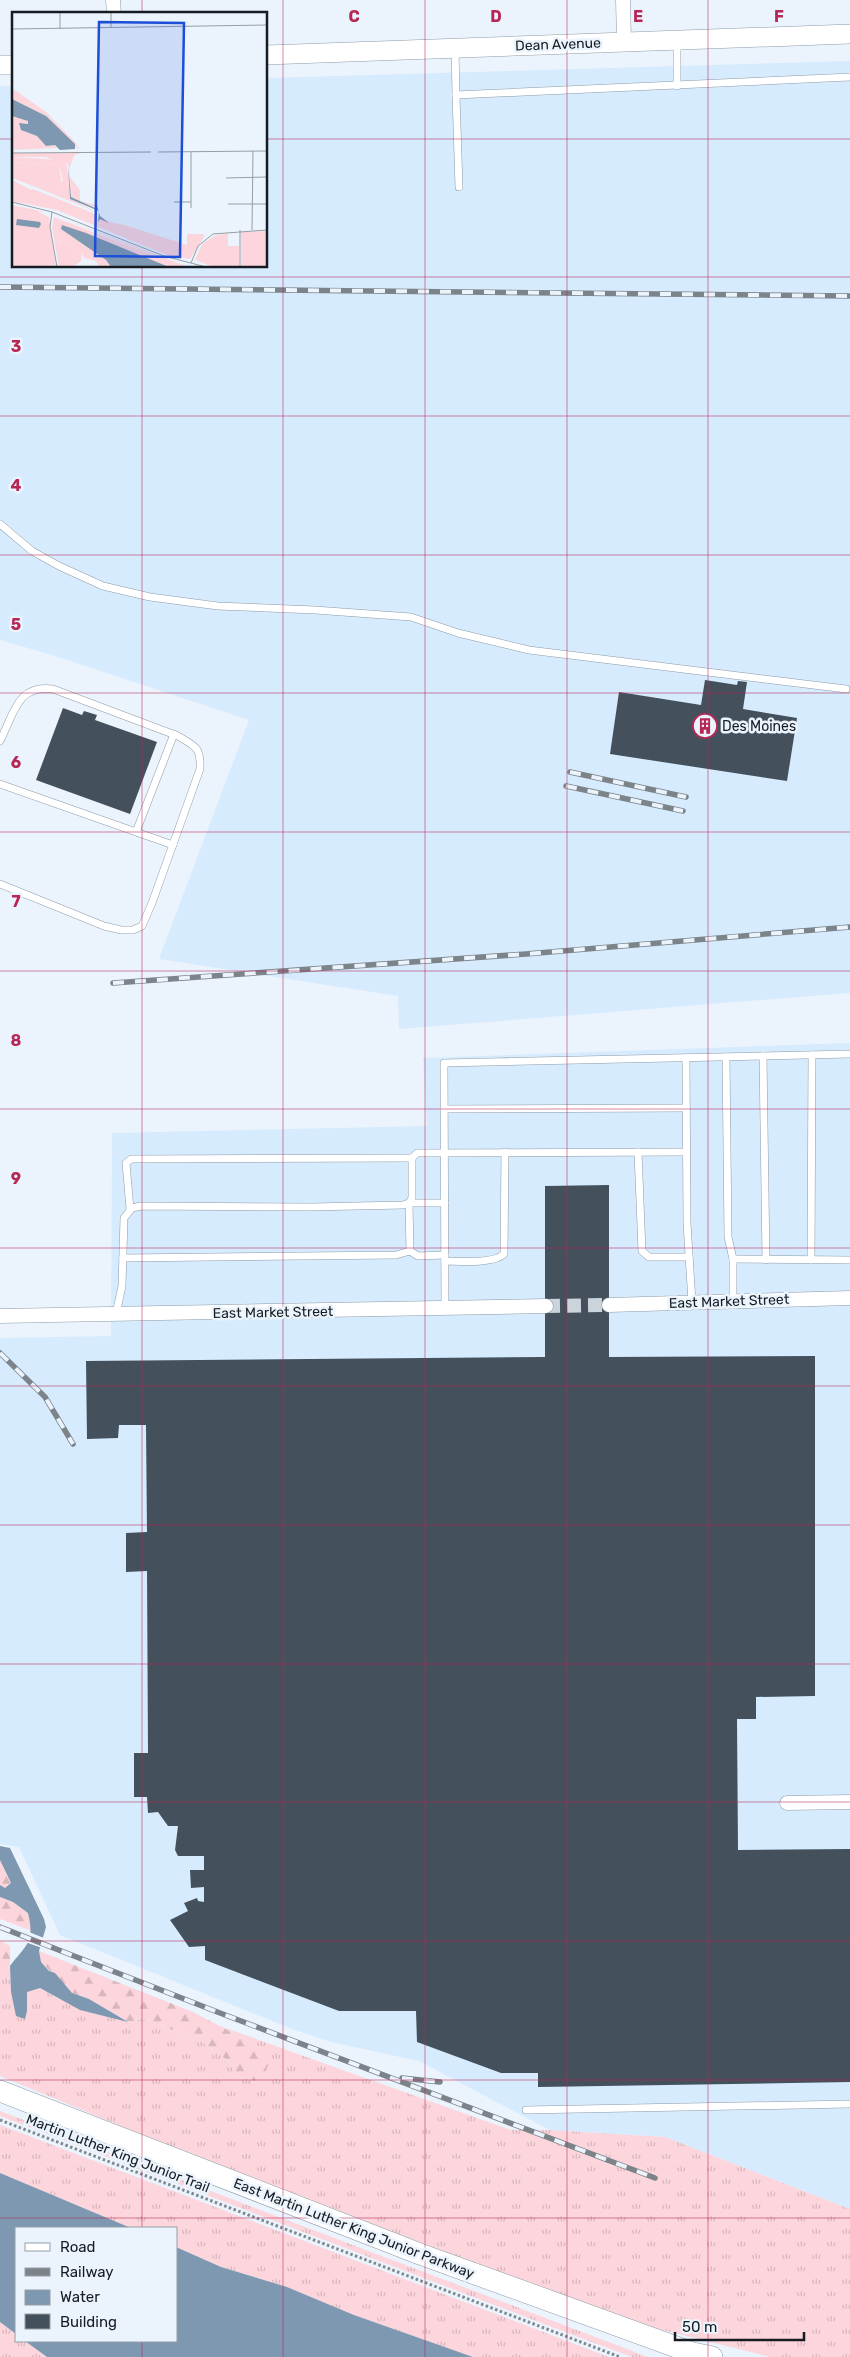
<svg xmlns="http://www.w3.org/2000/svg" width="850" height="2357" font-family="Rubik,sans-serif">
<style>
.built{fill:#d6ebfe}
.grass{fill:url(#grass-tufts)}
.forest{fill:url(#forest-firs)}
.water{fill:#7d98b0}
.pier{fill:#ebf4fc}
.building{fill:#44515c}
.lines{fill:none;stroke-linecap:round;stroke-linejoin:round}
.street-tunnel{stroke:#cbd4db;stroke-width:14;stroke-dasharray:14 7;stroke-linecap:butt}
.lane-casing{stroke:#8d9ba8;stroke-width:8}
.street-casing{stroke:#8d9ba8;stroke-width:15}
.secondary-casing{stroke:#8d9ba8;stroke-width:20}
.primary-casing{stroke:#8d9ba8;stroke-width:22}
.path{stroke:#80888e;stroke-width:3;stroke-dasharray:2.5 2.5;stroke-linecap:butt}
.lane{stroke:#fff;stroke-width:7}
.street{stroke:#fff;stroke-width:14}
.secondary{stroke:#fff;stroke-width:19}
.primary{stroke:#fff;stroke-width:21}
.rail-casing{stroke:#7c8389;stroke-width:5.5}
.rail{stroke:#ebf4fc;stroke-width:4;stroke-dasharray:11;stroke-linecap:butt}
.grid{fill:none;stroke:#b72755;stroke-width:1;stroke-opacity:0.55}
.labels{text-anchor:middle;stroke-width:5;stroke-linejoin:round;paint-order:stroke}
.street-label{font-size:14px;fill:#161c21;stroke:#ebf4fc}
.poi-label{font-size:14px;fill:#161c21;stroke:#ebf4fc;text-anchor:start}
.inset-road{fill:none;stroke:#969ea4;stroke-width:1}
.view{fill:#1d4ed8;fill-opacity:0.15;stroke:#1d4ed8;stroke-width:2.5}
.inset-edge{fill:none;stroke:#161c21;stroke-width:2.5}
.grid-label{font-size:16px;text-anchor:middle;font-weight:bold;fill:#b72755;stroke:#ebf4fc;stroke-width:5;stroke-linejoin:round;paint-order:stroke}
</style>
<defs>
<pattern id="grass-tufts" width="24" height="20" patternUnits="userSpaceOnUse" patternTransform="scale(1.25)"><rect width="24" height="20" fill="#fcd6dc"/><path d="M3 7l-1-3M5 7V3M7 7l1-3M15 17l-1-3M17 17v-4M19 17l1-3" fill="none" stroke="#d7b7bc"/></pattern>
<pattern id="forest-firs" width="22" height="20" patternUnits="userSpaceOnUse" patternTransform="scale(1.25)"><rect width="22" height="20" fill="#fcd6dc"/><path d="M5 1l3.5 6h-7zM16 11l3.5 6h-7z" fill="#d7b7bc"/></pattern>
</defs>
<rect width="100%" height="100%" fill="#ebf4fc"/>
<!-- built -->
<g class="built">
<path d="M 850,61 L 850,993 L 399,1029 L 398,996 L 159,959 L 249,720 L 52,655 L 0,640 L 0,86 L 14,86 L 14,266 L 266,266 L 266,78 Z"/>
<path d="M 850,1043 L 850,2209 L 665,2137 L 550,2130 L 419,2061 L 331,2042 L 292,2029 L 60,1935 L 19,1847 L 0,1844 L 0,1338 L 111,1336 L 112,1133 L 427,1126 L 423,1058 Z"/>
</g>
<!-- grass -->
<g class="grass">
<path d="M 10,1966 L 11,1992 L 27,2011 L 27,1991 L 40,1988 L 59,1999 L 128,2022 L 142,2019 L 196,2038 L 227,2060 L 237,2076 L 255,2081 L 265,2073 L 262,2048 L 220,2026 L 511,2130 L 550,2130 L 665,2137 L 850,2209 L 850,2357 L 770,2357 L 627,2321 L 181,2151 L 0,2076 L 0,1983 Z"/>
<path d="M 0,2111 L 648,2357 L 632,2357 L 570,2334 L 0,2116 Z"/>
<path d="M 0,2125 L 609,2357 L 473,2357 L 354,2315 L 287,2287 L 221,2267 L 176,2247 L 176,2228 L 131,2228 L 0,2173 Z"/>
<path d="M 0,2322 L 16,2334 L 16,2341 L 25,2341 L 47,2357 L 0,2357 Z"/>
</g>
<!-- forest -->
<g class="forest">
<path d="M 0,1860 L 11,1883 L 5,1888 L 0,1885 Z"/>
<path d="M 0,1897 L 13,1902 L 28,1913 L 32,1931 L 0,1919 Z"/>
<path d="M 0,1941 L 10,1946 L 10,1966 L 0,1983 Z"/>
<path d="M 39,1951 L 193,2012 L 262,2048 L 270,2060 L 265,2073 L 255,2081 L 237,2076 L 227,2060 L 196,2038 L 142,2019 L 128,2022 L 89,1999 L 72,1993 L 41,1962 Z"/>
</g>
<!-- water -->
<g class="water">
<path d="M 0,1846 L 10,1848 L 44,1919 L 46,1927 L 39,1951 L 41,1962 L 49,1971 L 55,1973 L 72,1993 L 89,1999 L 128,2022 L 80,2010 L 40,1988 L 27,1992 L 27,2011 L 25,2019 L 16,2016 L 11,1992 L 10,1966 C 27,1944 35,1942 28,1913 L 13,1902 L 0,1897 L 0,1885 L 5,1888 L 11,1883 L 0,1860 Z"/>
<path d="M 0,2173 L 131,2228 L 16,2228 L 16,2334 L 0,2322 Z"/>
<path d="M 176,2247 L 221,2267 L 287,2287 L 354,2315 L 473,2357 L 47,2357 L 25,2341 L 176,2341 Z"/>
</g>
<!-- pier -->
<path class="pier" d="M 29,1932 L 44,1938 L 42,1948 L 25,1942 Z"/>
<!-- building -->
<g class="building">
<path d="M 705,680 L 737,685 L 738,681 L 747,682 L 743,709 L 797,718 L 787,781 L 610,754 L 619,692 L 701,705 Z"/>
<path d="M 63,708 L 82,715 L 84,711 L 97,715 L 95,720 L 157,742 L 130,814 L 36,780 Z"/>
<path d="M 609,1185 L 609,1357 L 815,1356 L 815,1696 L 756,1697 L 756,1719 L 737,1719 L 738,1850 L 850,1849 L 850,2082 L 538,2087 L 538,2073 L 501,2073 L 417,2042 L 416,2011 L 339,2011 L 205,1960 L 205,1946 L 189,1947 L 170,1920 L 188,1911 L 184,1903 L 197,1898 L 198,1901 L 204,1902 L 204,1887 L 191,1888 L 190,1870 L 204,1870 L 204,1856 L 178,1856 L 175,1850 L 178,1826 L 168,1826 L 158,1812 L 148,1813 L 147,1797 L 134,1797 L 134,1753 L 148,1753 L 147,1571 L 126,1572 L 126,1533 L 147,1532 L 146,1425 L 119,1425 L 118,1438 L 87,1439 L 86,1361 L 545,1357 L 545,1186 Z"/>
</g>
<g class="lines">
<!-- street-tunnel -->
<path class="street-tunnel" d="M 546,1306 L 609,1305"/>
<defs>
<g id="lane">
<path d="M 455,48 L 456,95 L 850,77"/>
<path d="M 677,86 L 677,42"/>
<path d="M 456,95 L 459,187"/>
<path d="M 0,524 L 32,551 L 59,566 L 103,586 L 150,597 L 218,606 L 315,610 L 411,617 L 458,633 L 529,650 L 846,689"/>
<path d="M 0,741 C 14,714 17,684 53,689 L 178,736 C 195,746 201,747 200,769 L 152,903 L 142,926 L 133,930 L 121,930 L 104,926 L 0,884"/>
<path d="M 0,784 L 173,845"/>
<path d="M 136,832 L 174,734"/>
<path d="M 763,1056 L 766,1260"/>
<path d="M 726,1057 L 728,1237 L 733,1259 L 733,1301"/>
<path d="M 686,1058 L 687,1223 L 692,1302"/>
<path d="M 444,1109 L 686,1108"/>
<path d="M 638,1152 L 642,1251 L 649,1257 L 689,1257"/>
<path d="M 445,1203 L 409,1203 L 410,1251 L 418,1256 L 445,1255"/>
<path d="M 130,1209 L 126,1163 L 131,1159 L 412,1158"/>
<path d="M 123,1258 L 396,1255 L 410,1251"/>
<path d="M 733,1259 L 850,1260"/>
<path d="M 811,1260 L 812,1055"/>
<path d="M 445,1261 C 459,1261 494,1264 504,1254 L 505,1152"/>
<path d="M 445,1309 L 444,1063 L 850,1054"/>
<path d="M 116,1314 L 122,1286 L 124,1218 L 132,1208 L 141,1206 L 311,1207 L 403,1205 L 409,1203 L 412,1198 L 412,1158 L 417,1153 L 687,1152"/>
<path d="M 526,2110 L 850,2104"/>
</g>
<g id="street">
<path d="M 113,0 L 114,14"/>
<path d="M 623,0 L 624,41"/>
<path d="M 609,1305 L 850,1298"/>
<path d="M 0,1316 L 546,1306"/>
<path d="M 787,1803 L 850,1802"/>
</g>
<g id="secondary">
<path d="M 266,55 L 850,34"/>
<path d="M 0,65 L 14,65"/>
</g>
<path id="primary" d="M 0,2091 L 420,2254 L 693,2353 L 712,2357"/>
</defs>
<!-- lane casing -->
<use href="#lane" class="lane-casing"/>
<!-- street casing -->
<use href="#street" class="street-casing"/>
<!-- secondary casing -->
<use href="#secondary" class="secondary-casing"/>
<!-- primary casing -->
<use href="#primary" class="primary-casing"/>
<!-- path -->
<path class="path" d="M 0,2120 L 620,2357"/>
<!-- lane -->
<use href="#lane" class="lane"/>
<!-- street -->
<use href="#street" class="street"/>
<!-- secondary -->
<use href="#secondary" class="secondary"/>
<!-- primary -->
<use href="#primary" class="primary"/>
<defs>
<g id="rail">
<path d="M 0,287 L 850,296"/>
<path d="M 570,772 L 686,797"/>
<path d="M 566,786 L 683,811"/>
<path d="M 113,983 L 526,954 L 850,927"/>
<path d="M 0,1353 L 45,1397 L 73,1444"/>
<path d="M 0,1927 L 220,2013 L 655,2178"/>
<path d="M 402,2078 L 440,2082"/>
</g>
</defs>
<!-- rail casing -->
<use href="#rail" class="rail-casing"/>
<!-- rail -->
<use href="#rail" class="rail"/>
</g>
<!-- grid -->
<path class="grid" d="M 142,0 L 142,14M 283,0 L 283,2357M 425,0 L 425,2357M 567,0 L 567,2357M 708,0 L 708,2357M 0,139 L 14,139M 266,139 L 850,139M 142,266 L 142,2228M 0,277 L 850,277M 0,416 L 850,416M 0,555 L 850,555M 0,693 L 850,693M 0,832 L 850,832M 0,971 L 850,971M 0,1109 L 850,1109M 0,1248 L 850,1248M 0,1386 L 850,1386M 0,1525 L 850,1525M 0,1664 L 850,1664M 0,1802 L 850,1802M 0,1941 L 850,1941M 0,2080 L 850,2080M 0,2218 L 850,2218M 142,2341 L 142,2357"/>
<!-- icons -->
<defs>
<symbol id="building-ring" viewBox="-11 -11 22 22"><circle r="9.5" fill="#ebf4fc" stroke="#b72755" stroke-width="1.5"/><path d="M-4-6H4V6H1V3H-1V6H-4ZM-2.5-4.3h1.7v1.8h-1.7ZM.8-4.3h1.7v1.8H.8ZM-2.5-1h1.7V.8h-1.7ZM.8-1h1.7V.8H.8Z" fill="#b72755"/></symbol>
</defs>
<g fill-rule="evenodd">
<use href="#building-ring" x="691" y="712" width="28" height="28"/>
</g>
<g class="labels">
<!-- street labels -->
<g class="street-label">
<text transform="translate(558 44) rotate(-2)" y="5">Dean Avenue</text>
<text transform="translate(729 1301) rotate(-2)" y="5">East Market Street</text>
<text transform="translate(273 1312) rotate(-1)" y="5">East Market Street</text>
<text transform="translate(118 2153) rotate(21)" y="5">Martin Luther King Junior Trail</text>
<text transform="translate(354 2228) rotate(21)" y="5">East Martin Luther King Junior Parkway</text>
</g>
<!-- poi labels -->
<g class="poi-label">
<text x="722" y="731">Des Moines</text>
</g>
</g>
<!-- overview -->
<g transform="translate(12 12)">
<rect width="255" height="255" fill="#ebf4fc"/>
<path d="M 0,141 L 69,141 L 62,143 L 57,158 L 60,183 L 68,189 L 59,185 L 56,167 L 57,154 L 54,151 L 33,145 L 0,145 ZM 0,150 L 47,153 L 50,174 L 47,178 L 26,176 L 0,166 ZM 0,168 L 77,207 L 83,208 L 85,205 L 86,209 L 88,207 L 110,213 L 106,211 L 175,233 L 175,222 L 192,222 L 192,225 L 178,247 L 157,244 L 45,198 L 0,189 ZM 0,193 L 34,200 L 25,199 L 37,205 L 44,255 L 0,255 ZM 45,204 L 174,254 L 165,252 L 175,255 L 157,255 L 50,213 L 49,217 L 94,248 L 99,255 L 87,255 L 84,249 L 72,246 L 70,241 L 46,227 L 51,242 L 50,255 L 47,255 L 40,216 L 42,205 L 149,246 ZM 255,219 L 255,255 L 229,255 L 229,220 ZM 216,221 L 216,234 L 227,234 L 227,255 L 202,255 L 183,248 L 190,232 L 202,224 Z" fill="#fcd6dc"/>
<path d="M 0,76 L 34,100 L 64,131 L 67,138 L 34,104 L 0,87 ZM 0,104 L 14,106 L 16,112 L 7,111 L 9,118 L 25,124 L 34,134 L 43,133 L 44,136 L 0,138 ZM 0,145 L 51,148 L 55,154 L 58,187 L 87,201 L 26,176 L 28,174 L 47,178 L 51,168 L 47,153 L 0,150 ZM 58,165 L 68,178 L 68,189 L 84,193 L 85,197 L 67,189 L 60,183 ZM 21,177 L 81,201 L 85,205 L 83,208 L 77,207 L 19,179 ZM 47,227 L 70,241 L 69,249 L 60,255 L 50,255 Z" fill="#fcd6dc"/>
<path d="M 0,87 L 34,104 L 63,132 L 63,137 L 48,138 L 43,133 L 34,134 L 25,124 L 9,118 L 7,111 L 16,112 L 16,109 L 0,104 ZM 56,153 L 59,185 L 85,197 L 85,193 L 88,204 L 97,211 L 88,207 L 86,210 L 87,199 L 58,187 ZM 5,207 L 28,210 L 29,212 L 27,216 L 4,213 ZM 50,213 L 74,221 L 157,255 L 99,255 L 94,248 L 49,217 Z" fill="#7d98b0"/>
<path class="inset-road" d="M 48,0 L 48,17M 99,0 L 99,16M 0,17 L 255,13M 146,140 L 255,139M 0,141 L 139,140M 214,166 L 255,165M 0,190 L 40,200 L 152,244 L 194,255M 162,190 L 179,190M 216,192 L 255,192M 179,196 L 179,140M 40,200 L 38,215 L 45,255M 228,218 L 228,255M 240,218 L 241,139M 179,251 L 186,234 L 201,222 L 255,218"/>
<path class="view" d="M 87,10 L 172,11 L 168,245 L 83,244 Z"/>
<rect width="255" height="255" class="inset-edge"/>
</g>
<g class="grid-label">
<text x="354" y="22">C</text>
<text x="496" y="22">D</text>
<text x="638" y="22">E</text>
<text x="779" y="22">F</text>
<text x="16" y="352">3</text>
<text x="16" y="491">4</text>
<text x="16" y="630">5</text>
<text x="16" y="768">6</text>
<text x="16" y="907">7</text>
<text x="16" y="1046">8</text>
<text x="16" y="1184">9</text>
</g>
<!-- legend -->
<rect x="15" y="2227" width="162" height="115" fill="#ebf4fc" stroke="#969ea4"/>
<rect x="25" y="2243" width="25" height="8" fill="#ffffff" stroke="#969ea4"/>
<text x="60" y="2252" font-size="15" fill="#161c21">Road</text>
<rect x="25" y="2268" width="25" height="8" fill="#7c8389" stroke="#969ea4"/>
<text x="60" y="2277" font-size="15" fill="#161c21">Railway</text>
<rect x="25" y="2290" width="25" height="15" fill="#7d98b0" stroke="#969ea4"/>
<text x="60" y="2302" font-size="15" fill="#161c21">Water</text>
<rect x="25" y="2314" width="25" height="15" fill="#44515c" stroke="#969ea4"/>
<text x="60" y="2327" font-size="15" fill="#161c21">Building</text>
<!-- scale -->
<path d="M675 2332v8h129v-8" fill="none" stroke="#161c21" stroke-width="2.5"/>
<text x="682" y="2332" font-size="15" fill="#161c21" stroke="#ebf4fc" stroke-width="4" paint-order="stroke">50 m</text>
</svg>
